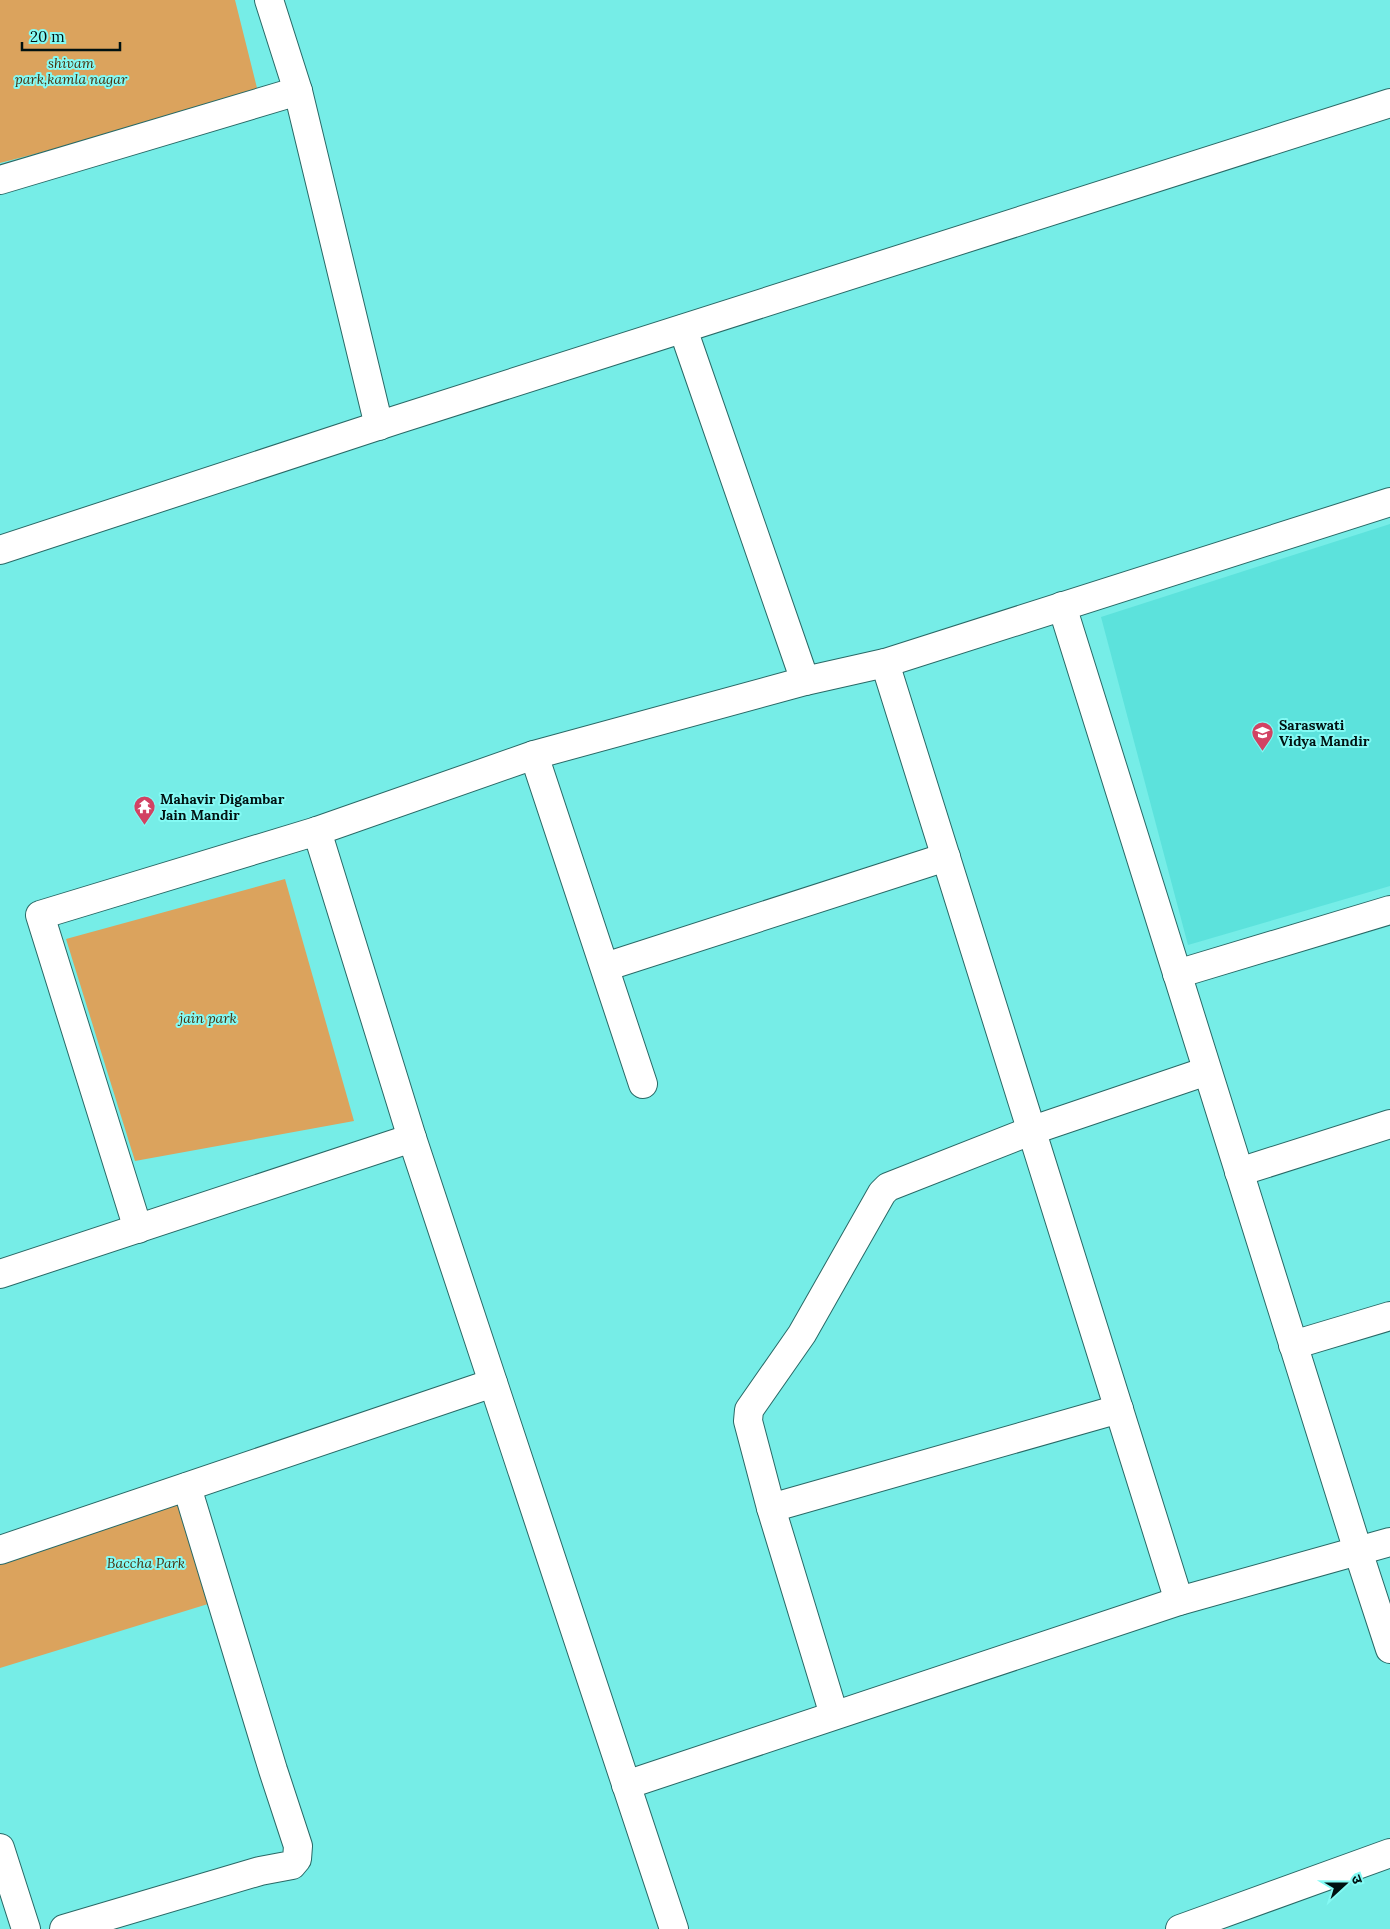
<svg xmlns="http://www.w3.org/2000/svg" width="1390" height="1929" font-family="Lora,'Noto Sans Devanagari',serif">
<style>
.built{fill:#5ce2dc}
.green{fill:#dba35d}
.lines{fill:none;stroke-linecap:round;stroke-linejoin:round}
.street-casing{stroke:#296966;stroke-width:30}
.street{stroke:#fff;stroke-width:28}
.labels{text-anchor:middle;stroke-width:4;stroke-linejoin:round;paint-order:stroke}
.park-label{font-size:14px;font-style:italic;fill:#4a310e;stroke:#84faf4}
.poi-label{font-size:14px;font-weight:bold;fill:#011;stroke:#84faf4;text-anchor:start}
</style>
<rect width="100%" height="100%" fill="#76ede7"/>
<!-- built -->
<path class="built" d="M 1390,524 L 1390,886 L 1188,945 L 1101,617 Z"/>
<!-- green -->
<g class="green">
<path d="M 0,0 L 235,0 L 259,96 L 0,163 Z"/>
<path d="M 285,879 L 354,1121 L 135,1161 L 66,939 Z"/>
<path d="M 187,1487 L 221,1600 L 0,1668 L 0,1550 Z"/>
</g>
<g class="lines">
<defs>
<g id="street">
<path d="M 269,0 L 298,91 L 379,426"/>
<path d="M 0,180 L 298,91"/>
<path d="M 683,329 L 805,681"/>
<path d="M 0,550 L 396,420 L 1390,103"/>
<path d="M 1062,606 L 1358,1551 L 1390,1649"/>
<path d="M 885,663 L 1179,1601"/>
<path d="M 534,755 L 643,1084"/>
<path d="M 317,831 L 534,755 L 805,681 L 885,663 L 1390,502"/>
<path d="M 605,967 L 946,857"/>
<path d="M 1177,974 L 1390,910"/>
<path d="M 1239,1172 L 1390,1124"/>
<path d="M 138,1229 L 40,915 L 317,831 L 412,1138 L 674,1929"/>
<path d="M 0,1274 L 412,1138"/>
<path d="M 1293,1345 L 1390,1316"/>
<path d="M 771,1508 L 1119,1409"/>
<path d="M 0,1550 L 493,1383"/>
<path d="M 834,1715 L 771,1508 L 748,1421 L 749,1410 L 802,1334 L 882,1193 L 888,1187 L 1033,1130 L 1207,1071"/>
<path d="M 626,1785 L 1179,1601 L 1390,1542"/>
<path d="M 0,1848 L 26,1929"/>
<path d="M 64,1929 L 260,1871 L 292,1865 L 297,1859 L 298,1846 L 273,1770 L 187,1487"/>
<path d="M 1180,1929 L 1390,1853"/>
</g>
</defs>
<!-- street casing -->
<use href="#street" class="street-casing"/>
<!-- street -->
<use href="#street" class="street"/>
</g>
<!-- icons -->
<defs>
<symbol id="school-pin" viewBox="-11 -11 22 30"><path d="M0 17L-7.5 6A9.5 9.5 0 1 1 7.5 6Z" fill="#d24263" stroke="#84faf4"/><path d="M0-5L7-2L0 1L-7-2ZM-4 1L0 2.5L4 1V4Q0 6-4 4Z" fill="#fff"/></symbol>
<symbol id="temple-pin" viewBox="-11 -11 22 30"><path d="M0 17L-7.5 6A9.5 9.5 0 1 1 7.5 6Z" fill="#d24263" stroke="#84faf4"/><path d="M0-6L5-2H3V0L6.5 2.5H4V6H1.5V3h-3V6H-4V2.5H-6.5L-3 0V-2H-5Z" fill="#fff"/></symbol>
</defs>
<g fill-rule="evenodd">
<use href="#school-pin" x="1250" y="720" width="25" height="34"/>
<use href="#temple-pin" x="132" y="794" width="25" height="34"/>
</g>
<g class="labels">
<!-- park labels -->
<g class="park-label">
<text x="71" y="68">shivam<tspan x="71" dy="16">park,kamla nagar</tspan></text>
<text x="208" y="1023">jain park</text>
<text x="146" y="1568">Baccha Park</text>
</g>
<!-- poi labels -->
<g class="poi-label">
<text x="1279" y="730">Saraswati<tspan x="1279" dy="16">Vidya Mandir</tspan></text>
<text x="160" y="804">Mahavir Digambar<tspan x="160" dy="16">Jain Mandir</tspan></text>
</g>
</g>
<!-- north arrow -->
<g transform="translate(1345 1884) rotate(69)" stroke="#84faf4" stroke-width="4" paint-order="stroke">
<path d="M0-4L9 19L0 12L-9 19Z" fill="#001111"/>
<text y="-8" font-size="14" font-weight="bold" text-anchor="middle" fill="#001111">उ</text>
</g>
<!-- scale -->
<path d="M22 42v8h98v-8" fill="none" stroke="#001111" stroke-width="2.5"/>
<text x="30" y="42" font-size="15" fill="#001111" stroke="#84faf4" stroke-width="4" paint-order="stroke">20 m</text>
</svg>
